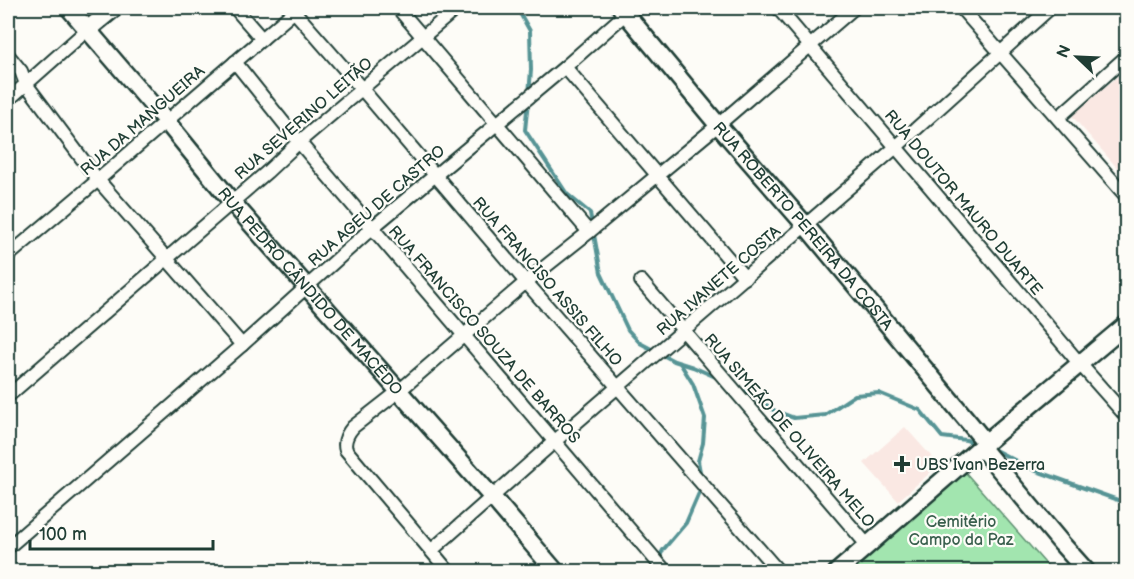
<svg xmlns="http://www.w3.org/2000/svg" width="1134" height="579" font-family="'Balsamiq Sans',sans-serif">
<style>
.built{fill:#fae8e3}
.green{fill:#a2e5af;stroke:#609172;stroke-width:1.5}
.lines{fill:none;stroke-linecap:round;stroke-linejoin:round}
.stream{stroke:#579495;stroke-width:4}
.street-casing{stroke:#1f3d34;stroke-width:16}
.secondary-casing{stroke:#1f3d34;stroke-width:21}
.street{stroke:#fdfcf7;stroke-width:12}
.secondary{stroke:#fdfcf7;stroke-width:16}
.poi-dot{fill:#1f3d34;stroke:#fdfcf7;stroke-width:2}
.labels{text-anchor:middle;stroke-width:4.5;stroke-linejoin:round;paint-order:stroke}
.street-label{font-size:16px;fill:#1f3d34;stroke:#fdfcf7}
.poi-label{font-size:16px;fill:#1f3d34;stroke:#fdfcf7;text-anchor:start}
.park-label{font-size:16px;fill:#395f4d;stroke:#fdfcf7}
</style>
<rect width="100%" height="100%" fill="#fdfcf7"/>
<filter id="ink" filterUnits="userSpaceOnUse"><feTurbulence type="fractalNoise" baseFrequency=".0167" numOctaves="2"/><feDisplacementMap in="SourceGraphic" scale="12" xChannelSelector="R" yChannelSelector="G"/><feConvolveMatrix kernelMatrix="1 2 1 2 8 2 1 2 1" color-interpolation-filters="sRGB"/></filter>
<g filter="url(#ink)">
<!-- built -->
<g class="built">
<path d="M 1126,69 L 1126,178 L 1072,116 Z"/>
<path d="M 905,427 L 939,465 L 898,501 L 864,463 Z"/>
</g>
<!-- green -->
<path class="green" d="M 965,472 L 1052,571 L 849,572 Z"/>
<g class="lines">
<!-- stream -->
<g class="stream">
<path d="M 517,8 L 530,31 L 531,70 L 529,94"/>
<path d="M 528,101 L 525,130 L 567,194 L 590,213 L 601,273 L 628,330 L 640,343 L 674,361 L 693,367 L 720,379"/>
<path d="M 680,363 L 693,384 L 705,418 L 703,443 L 698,461 L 701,477"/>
<path d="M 737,388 L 750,394 L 775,411 L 794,418 L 825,415 L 855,395 L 879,393 L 920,410 L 942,437 L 966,440 L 978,444"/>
<path d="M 991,448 L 1034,470 L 1126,503"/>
<path d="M 659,558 L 663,550 L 686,523 L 699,493 L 700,488"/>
</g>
<defs>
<g id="street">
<path d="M 235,8 L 262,39"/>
<path d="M 398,8 L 589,232"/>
<path d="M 778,8 L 1080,364 L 1126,416"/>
<path d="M 961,8 L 1126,196"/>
<path d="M 1122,8 L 1126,13"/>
<path d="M 294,11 L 362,89 L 526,282 L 779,572"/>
<path d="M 8,55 L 21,71 L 26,84 L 98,180 L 242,345"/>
<path d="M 235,62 L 299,142 L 666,572"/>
<path d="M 565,67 L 745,278"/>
<path d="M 8,100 L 87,30"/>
<path d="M 1058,118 L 1126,57"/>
<path d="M 8,256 L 98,180 L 298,8"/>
<path d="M 641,281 L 868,546"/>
<path d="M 8,396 L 267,172 L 299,142 L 457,8"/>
<path d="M 8,547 L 12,544 L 242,345 L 372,228 L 565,67 L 632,8"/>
<path d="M 432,550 L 555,441 L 896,147 L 1050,8"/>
<path d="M 449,572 L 346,450 C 343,441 347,434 353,427 L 399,391 L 526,282 L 589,232 L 718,125 L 854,8"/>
</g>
<g id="secondary">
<path id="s1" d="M 69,8 L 166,121 L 232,202 L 493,498 L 556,572"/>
<path id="s2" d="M 621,8 L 718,125 L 806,226 L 986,443"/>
<path d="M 87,30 L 114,8"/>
<path d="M 981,447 L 1062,544 L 1087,572"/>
<path d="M 837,572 L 983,445 L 1126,325"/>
</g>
</defs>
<!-- street casing -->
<use href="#street" class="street-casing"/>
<!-- secondary casing -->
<use href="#secondary" class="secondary-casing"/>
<!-- street -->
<use href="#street" class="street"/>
<!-- secondary -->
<use href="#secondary" class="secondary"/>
</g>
</g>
<!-- markers -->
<path class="poi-dot" d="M899 455h6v6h6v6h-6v6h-6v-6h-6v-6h6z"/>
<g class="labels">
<!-- street labels -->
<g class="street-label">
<text transform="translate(303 118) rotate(-41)" y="6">RUA SEVERINO LEITÃO</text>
<text transform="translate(142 120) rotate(-41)" y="6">RUA DA MANGUEIRA</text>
<text transform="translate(964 202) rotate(50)" y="6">RUA DOUTOR MAURO DUARTE</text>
<text transform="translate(376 205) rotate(-41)" y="6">RUA AGEU DE CASTRO</text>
<text dy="6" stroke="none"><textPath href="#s2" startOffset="284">RUA ROBERTO PEREIRA DA COSTA</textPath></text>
<text transform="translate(718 280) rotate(-41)" y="6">RUA IVANETE COSTA</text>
<text transform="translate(548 281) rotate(49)" y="6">RUA FRANCISO ASSIS FILHO</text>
<text dy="6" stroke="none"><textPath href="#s1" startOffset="372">RUA PEDRO CÂNDIDO DE MACÊDO</textPath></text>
<text transform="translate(485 334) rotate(49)" y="6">RUA FRANCISCO SOUZA DE BARROS</text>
<text transform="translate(790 430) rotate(49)" y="6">RUA SIMEÃO DE OLIVEIRA MELO</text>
</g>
<!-- poi labels -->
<g class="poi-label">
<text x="916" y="470">UBS Ivan Bezerra</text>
</g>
<!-- park labels -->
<g class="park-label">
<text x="961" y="527">Cemitério<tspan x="961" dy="18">Campo da Paz</tspan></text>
</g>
</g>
<!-- margin -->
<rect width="1134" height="579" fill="none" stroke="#fdfcf7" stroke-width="30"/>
<rect x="15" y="15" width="1104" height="549" fill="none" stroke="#1f3d34" stroke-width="2" filter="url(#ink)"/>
<!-- north arrow -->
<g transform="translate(1077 57) rotate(293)" stroke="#fdfcf7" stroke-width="4.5" paint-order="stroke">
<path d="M0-4.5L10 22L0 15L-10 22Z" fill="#1f3d34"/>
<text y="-9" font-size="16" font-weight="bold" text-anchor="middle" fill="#1f3d34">N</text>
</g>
<!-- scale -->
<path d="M30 540v9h183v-9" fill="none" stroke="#1f3d34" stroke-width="3"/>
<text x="39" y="540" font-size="18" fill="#1f3d34" stroke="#fdfcf7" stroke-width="4.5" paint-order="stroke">100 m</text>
</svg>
